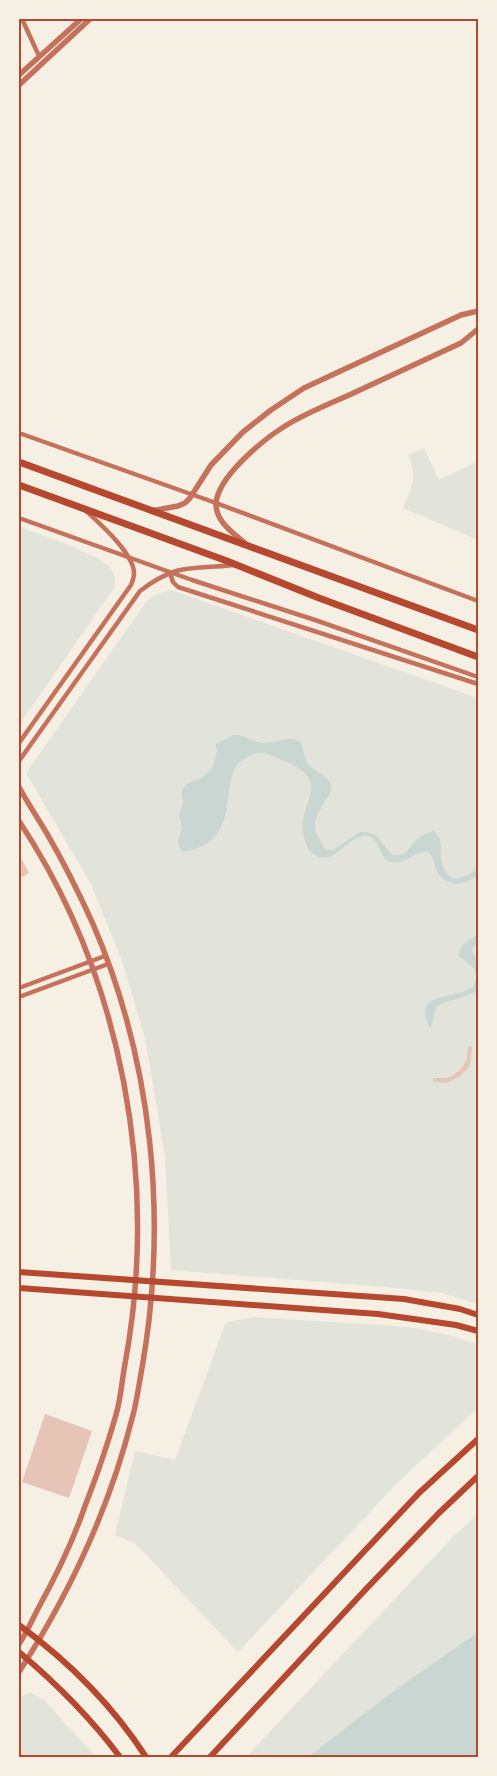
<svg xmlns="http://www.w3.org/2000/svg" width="497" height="1776" font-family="'Playfair Display',serif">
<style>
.green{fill:#e2e4dc}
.water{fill:#c9d6d2}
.building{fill:#e6c5b7}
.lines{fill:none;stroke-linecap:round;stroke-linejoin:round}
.minor{stroke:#c5725c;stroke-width:4.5}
.tertiary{stroke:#c5725c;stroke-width:5.5}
.secondary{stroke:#b5482f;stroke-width:6}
.trunk{stroke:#b5482f;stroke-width:7}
.neatline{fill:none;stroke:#b5482f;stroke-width:2}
</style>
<rect width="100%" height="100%" fill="#f6efe4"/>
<!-- green -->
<g class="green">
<path d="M 424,448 L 439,480 L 478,461 L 478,540 L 403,508 C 412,487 418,477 408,455 Z"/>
<path d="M 19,526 C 37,534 98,554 109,566 C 115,573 116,580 114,588 L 19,725 Z"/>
<path d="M 169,590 L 174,591 L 478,698 L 478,1304 L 442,1293 L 384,1287 L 171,1270 L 165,1157 L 145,1038 L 122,961 L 91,884 L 26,773 L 146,602 L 153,596 Z"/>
<path d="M 254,1317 L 409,1327 L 448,1335 L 478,1344 L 478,1408 L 400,1480 L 238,1652 L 135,1543 L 115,1535 L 135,1451 L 175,1460 L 226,1322 Z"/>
<path d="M 478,1514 L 478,1632 L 388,1695 L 308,1757 L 246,1757 L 454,1536 Z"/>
<path d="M 31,1693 L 44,1700 L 96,1757 L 19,1757 L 19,1699 L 25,1694 Z"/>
</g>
<!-- water -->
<g class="water">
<path d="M 233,735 C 246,734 251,742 263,743 C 276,744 290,733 301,743 C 304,750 304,759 309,765 C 316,773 329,775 331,786 C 332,792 329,795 326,800 C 312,822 311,826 325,849 L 333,850 L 360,832 L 367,832 L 376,835 L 392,855 C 408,858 408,846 418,838 C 422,834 428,833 433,831 C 445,839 439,852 442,863 C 448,886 465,879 478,868 L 478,875 C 465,883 460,888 445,880 C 441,877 439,876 437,871 C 433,863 435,856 426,851 C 414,852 405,865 391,862 C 377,859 381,829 359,837 C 344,842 330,870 310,851 C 306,848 306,842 304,838 C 302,830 302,823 304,815 C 308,800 319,783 302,771 C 295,766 290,762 282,760 C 274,758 267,751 258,753 C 204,764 256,839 183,852 L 179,847 L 178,841 L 182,828 L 179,815 L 183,804 L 182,790 L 187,784 L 203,777 L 213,767 L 217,751 L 216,744 Z"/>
<path d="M 478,935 L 478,943 L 473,947 L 472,952 L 478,960 L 478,990 C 472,993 467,996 460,998 C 453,1001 445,1000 438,1006 C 432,1012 435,1021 430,1028 C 407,984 470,1005 476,980 C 477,976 476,972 474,969 C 470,963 463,961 459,956 C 459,943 468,940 478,935 Z"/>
<path d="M 478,1632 L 478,1757 L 308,1757 L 388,1695 Z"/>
</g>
<!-- building -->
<g class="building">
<path d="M 19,854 L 29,873 L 19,879 Z"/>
<path d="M 472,1046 L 471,1060 L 469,1067 L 459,1077 L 447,1083 L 433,1082 L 433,1078 L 446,1078 L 452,1076 L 461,1069 L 467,1059 L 468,1047 Z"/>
<path d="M 45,1414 L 92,1431 L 69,1498 L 22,1482 Z"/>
</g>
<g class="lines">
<!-- minor -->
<g class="minor">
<path d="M 22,19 L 39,56"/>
<path d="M 19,433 L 216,503 L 478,601"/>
<path d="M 19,518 L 192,580 L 315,620 L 478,677"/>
<path d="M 170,573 L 173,582 L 178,587 L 478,684"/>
<path d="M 19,743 L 131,585 C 132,582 134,578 134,574 C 135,554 99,523 85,510"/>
<path d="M 19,761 L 140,591 C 178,562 191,570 234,565"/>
<path d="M 19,988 L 105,956"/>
<path d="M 19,997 L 108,964"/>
</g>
<!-- tertiary -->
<g class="tertiary">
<path d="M 19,75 L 81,19"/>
<path d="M 19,85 L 90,19"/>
<path d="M 151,511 L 178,506 L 185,503 L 190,498 L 211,465 L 243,432 L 271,410 L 304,388 L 461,315 L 478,311"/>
<path d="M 247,545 C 235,534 216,523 216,504 C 217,477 264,439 285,426 C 304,414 326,405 347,396 C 385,378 423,361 461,343 L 478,329"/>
<path d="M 19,787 C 27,802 37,817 46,832 C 63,861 79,893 93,924 C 153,1063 168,1220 142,1368 C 139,1384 137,1400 133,1415 C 110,1507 70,1593 19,1672"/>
<path d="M 19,821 C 123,978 159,1180 125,1364 C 122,1380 121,1396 117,1411 C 108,1444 97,1475 85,1506 C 73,1541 57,1574 40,1605 C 33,1618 27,1632 19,1644"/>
</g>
<!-- secondary -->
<g class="secondary">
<path d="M 19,1272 L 404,1299 L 460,1309 L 478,1315"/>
<path d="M 19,1288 L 378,1314 L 456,1325 L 478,1331"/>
<path d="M 19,1625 C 68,1661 113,1706 146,1757"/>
<path d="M 19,1652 C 57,1684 90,1717 120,1757"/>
<path d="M 171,1757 L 419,1493 L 478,1439"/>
<path d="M 210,1757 L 367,1588 L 439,1513 L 478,1476"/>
</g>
<!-- trunk -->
<g class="trunk">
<path d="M 19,462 L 478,630"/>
<path d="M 19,485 L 227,561 L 319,598 L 478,657"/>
</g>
</g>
<!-- border -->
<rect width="497" height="1776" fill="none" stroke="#f6efe4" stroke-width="40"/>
<rect x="20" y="20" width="457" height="1736" class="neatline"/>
</svg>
